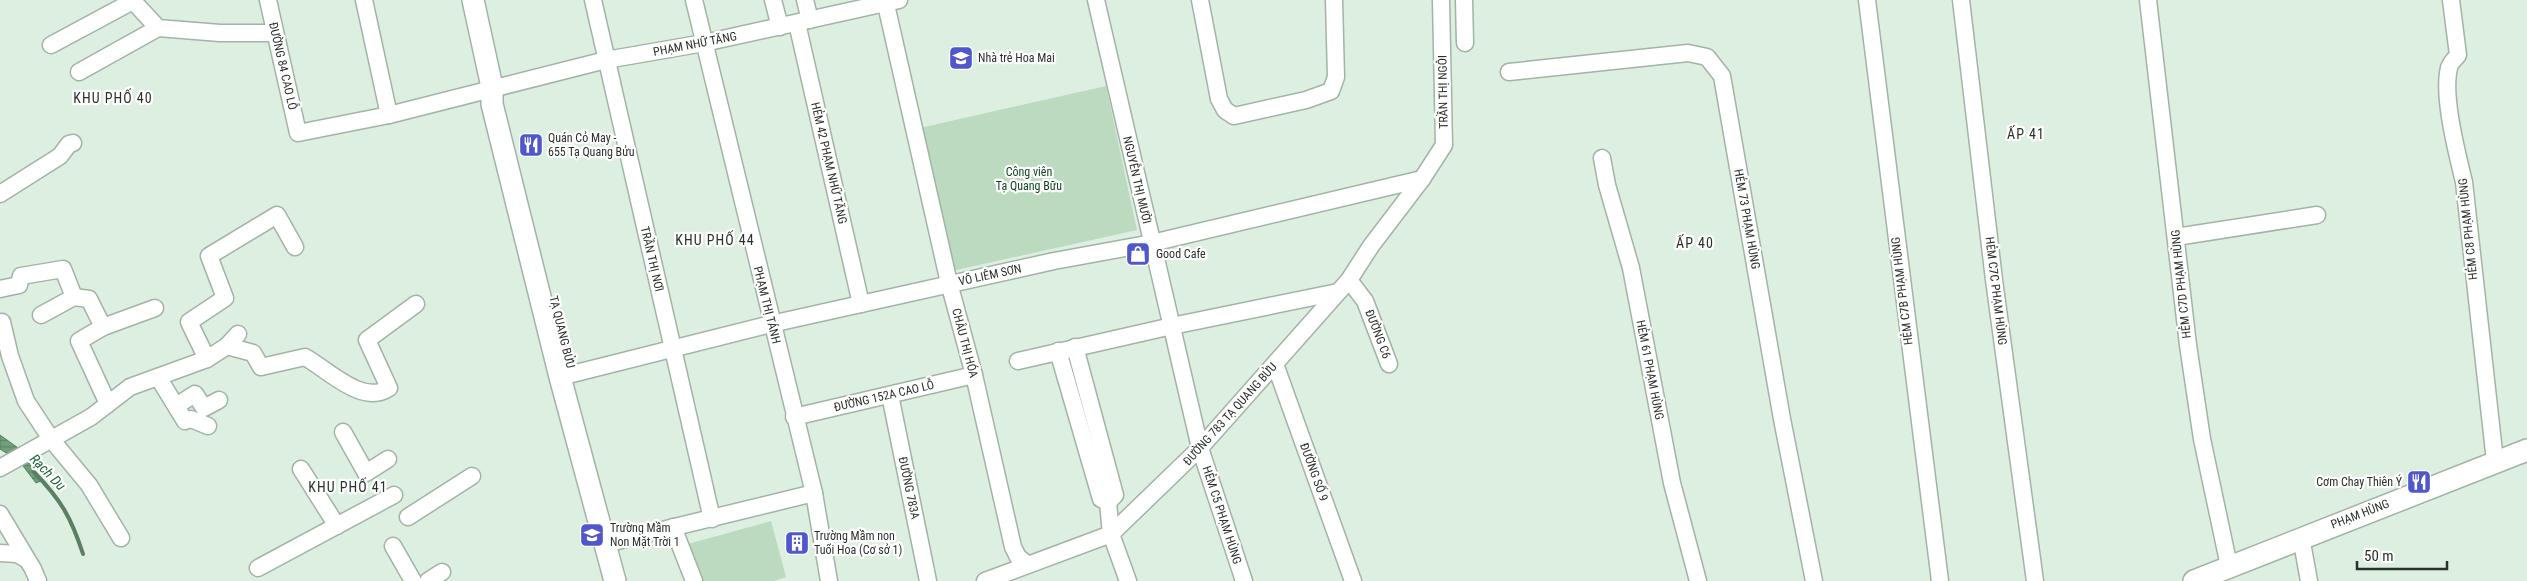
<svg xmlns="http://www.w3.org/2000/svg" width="2527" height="581" font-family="'Roboto Condensed',sans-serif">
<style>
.park{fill:#bbdac0}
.water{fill:url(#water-rules);stroke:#5b7f63}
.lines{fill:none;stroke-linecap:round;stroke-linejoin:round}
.stream{stroke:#5b7f63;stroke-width:4}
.minor-casing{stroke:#a2b4a5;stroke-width:19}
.major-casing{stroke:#a2b4a5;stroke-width:24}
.minor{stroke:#fff;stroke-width:16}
.major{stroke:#fff;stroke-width:21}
.labels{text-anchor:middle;stroke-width:4.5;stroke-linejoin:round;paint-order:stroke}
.street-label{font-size:12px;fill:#2a312b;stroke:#fff}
.poi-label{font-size:12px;fill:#2a312b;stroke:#fff;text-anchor:start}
.park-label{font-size:12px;fill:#0f4723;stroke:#fff}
.neighbourhood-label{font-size:14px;letter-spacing:1px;fill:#2a312b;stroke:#fff}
.water-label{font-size:14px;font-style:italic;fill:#1d6636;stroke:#fff}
</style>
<defs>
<pattern id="water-rules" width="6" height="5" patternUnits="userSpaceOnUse" patternTransform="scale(1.25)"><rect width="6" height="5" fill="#70a07b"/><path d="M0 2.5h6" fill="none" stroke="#5c8365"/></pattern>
</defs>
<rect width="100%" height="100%" fill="#ddefe0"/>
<!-- park -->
<g class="park">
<path d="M 1106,86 L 1137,230 L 952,271 L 920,128 Z"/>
<path d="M 771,521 L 786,577 L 774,581 L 703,581 L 688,544 Z"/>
</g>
<!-- water -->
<path class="water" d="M 0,435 L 21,450 L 41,481 L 36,483 L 20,462 L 0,449 Z"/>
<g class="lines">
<!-- stream -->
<path class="stream" d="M 34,472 C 61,500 71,517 83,554"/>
<defs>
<g id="minor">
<path d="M 268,0 L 298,133 L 389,115 L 606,60 L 704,43 L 899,0"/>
<path d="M 364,0 L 389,115"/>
<path d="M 593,0 L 712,519"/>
<path d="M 694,0 L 814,493 L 829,581"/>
<path d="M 773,0 L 780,27"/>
<path d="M 805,0 L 810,20"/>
<path d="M 885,0 L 949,283 L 974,375 L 1013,547 L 1018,557 L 1027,564"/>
<path d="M 1096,0 L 1200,448 L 1244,581"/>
<path d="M 1200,0 L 1219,99 L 1225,110 L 1234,116 L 1306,100 L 1331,91 L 1336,77 L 1334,0"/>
<path d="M 1464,0 L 1465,43"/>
<path d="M 1867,0 L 1940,581"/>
<path d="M 1961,0 L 1994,280 L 2035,581"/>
<path d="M 2148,0 L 2188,345 L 2202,439 L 2229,566"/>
<path d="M 2451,0 L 2458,55 C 2455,59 2450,63 2449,68 C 2442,96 2457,153 2464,182 L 2495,461"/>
<path d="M 797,23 L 861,304"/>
<path d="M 51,45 L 133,1 L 158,28 L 220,33 L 275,33"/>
<path d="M 79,72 L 158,28"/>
<path d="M 1509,72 L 1688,53 L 1707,57 L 1722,76 L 1782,419 L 1814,581"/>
<path d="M 1602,158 L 1607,185 L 1631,268 L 1672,483 L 1698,581"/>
<path d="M 0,194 L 60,156 L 69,144 L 73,143"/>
<path d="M 2176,237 L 2317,215"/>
<path d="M 1349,280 L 1365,301 L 1389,364"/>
<path d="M 0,289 L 19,285 L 21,276 L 63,269 L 74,297 L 89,299 L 103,327 L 79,341 L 108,404"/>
<path d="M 41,315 L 74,297"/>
<path d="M 2,322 L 10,356 L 26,401 L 51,439 L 89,485 L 121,538"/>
<path d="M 103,327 L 155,308"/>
<path d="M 227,346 L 238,334"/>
<path d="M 1075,347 L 1115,495 L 1108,502"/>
<path d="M 1058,351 L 1101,499 L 1108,502"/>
<path d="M 207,359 L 189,322 L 225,298 L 209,256 L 277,215 L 295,247"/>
<path d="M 1018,361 L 1172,326 L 1338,292"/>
<path d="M 1275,364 L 1353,581"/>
<path d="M 158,377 L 185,421 L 191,419 L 208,426"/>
<path d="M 560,377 L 771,324 L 1054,261 L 1152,243 L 1422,179"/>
<path d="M 890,395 L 928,581"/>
<path d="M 176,406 L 195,394 L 204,408 L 219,400"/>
<path d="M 794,417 L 974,375"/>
<path d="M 343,432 L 366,473 L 388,459"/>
<path d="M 0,468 L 91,417 L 130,387 L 207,359 L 227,346 L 253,353 L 261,367 L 305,357 C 328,370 363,406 389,388 L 367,340 L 416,304"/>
<path d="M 301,469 L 337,526"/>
<path d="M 1108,502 L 1111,534 L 1128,581"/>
<path d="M 0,514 L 33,569 L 38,581"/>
<path d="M 408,517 L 472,476"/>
<path d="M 673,527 L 694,581"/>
<path d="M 2301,537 L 2309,581"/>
<path d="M 605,544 L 814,493"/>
<path d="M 393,546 L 413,581"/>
<path d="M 0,553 L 17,554 L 26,559"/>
<path d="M 258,568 L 394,495"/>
<path d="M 428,581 L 442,572"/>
<path d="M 985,581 L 1111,534 L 1200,448 L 1349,280 L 1371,246 L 1422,179 L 1444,145 L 1441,0"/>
</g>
<g id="major">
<path d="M 473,0 L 492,87 L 492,104 L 560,377 L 615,581"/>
<path d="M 2194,581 L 2527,450"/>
</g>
</defs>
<!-- minor casing -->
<use href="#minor" class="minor-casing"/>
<!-- major casing -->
<use href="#major" class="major-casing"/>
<!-- minor -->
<use href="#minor" class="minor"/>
<!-- major -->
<use href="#major" class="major"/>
</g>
<!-- icons -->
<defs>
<symbol id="school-square" viewBox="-11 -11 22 22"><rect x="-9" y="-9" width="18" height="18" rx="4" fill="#5056cc" stroke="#fff"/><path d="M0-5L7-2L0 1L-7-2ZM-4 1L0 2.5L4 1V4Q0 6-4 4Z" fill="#fff"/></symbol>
<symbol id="restaurant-square" viewBox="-11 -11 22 22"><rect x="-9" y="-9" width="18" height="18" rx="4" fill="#5056cc" stroke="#fff"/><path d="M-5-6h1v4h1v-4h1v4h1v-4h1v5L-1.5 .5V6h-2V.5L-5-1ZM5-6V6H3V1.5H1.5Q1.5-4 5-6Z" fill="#fff"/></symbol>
<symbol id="shop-square" viewBox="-11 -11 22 22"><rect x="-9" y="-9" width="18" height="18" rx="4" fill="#5056cc" stroke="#fff"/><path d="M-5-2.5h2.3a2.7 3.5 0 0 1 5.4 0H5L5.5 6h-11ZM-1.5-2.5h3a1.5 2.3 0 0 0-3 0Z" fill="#fff"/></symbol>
<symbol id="building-square" viewBox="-11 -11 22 22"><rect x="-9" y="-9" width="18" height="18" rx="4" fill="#5056cc" stroke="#fff"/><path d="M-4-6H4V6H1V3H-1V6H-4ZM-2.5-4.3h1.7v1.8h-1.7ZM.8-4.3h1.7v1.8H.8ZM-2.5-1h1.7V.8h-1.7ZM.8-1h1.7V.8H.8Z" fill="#fff"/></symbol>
</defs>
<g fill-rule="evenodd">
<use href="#school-square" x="947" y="44" width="28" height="28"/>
<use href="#restaurant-square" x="517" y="131" width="28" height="28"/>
<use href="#shop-square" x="1124" y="240" width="28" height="28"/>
<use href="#restaurant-square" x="2405" y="468" width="28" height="28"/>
<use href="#school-square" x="578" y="521" width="28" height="28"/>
<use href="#building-square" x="783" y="529" width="28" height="28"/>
</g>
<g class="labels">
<!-- street labels -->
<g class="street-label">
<text transform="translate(695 44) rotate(-11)" y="4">PHẠM NHỮ TĂNG</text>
<text transform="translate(283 66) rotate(77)" y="4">ĐƯỜNG 84 CAO LỖ</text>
<text transform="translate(1443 92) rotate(-91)" y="4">TRẦN THỊ NGÔI</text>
<text transform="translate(829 163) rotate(77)" y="4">HẺM 42 PHẠM NHỮ TĂNG</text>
<text transform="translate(1137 180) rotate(77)" y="4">NGUYỄN THỊ MƯỜI</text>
<text transform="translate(1747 219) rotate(80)" y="4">HẺM 73 PHẠM HÙNG</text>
<text transform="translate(2468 229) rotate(-96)" y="4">HẺM C8 PHẠM HÙNG</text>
<text transform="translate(652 259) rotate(77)" y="4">TRẦN THỊ NƠI</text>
<text transform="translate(990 275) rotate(-12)" y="4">VÕ LIÊM SƠN</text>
<text transform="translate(2181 284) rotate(-96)" y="4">HẺM C7D PHẠM HÙNG</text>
<text transform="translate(1902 291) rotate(-97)" y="4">HẺM C7B PHẠM HÙNG</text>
<text transform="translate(1996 291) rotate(83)" y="4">HẺM C7C PHẠM HÙNG</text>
<text transform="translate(767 305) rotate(76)" y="4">PHẠM THỊ TÁNH</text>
<text transform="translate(562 332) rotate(76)" y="4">TẠ QUANG BỬU</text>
<text transform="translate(1378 334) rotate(69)" y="4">ĐƯỜNG C6</text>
<text transform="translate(965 343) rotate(75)" y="4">CHÂU THỊ HÓA</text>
<text transform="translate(1650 370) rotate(79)" y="4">HẺM 61 PHẠM HÙNG</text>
<text transform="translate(884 396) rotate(-13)" y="4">ĐƯỜNG 152A CAO LỖ</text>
<text transform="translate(1230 414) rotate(-48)" y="4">ĐƯỜNG 783 TẠ QUANG BỬU</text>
<text transform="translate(1314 472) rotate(70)" y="4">ĐƯỜNG SỐ 9</text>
<text transform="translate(909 488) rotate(78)" y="4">ĐƯỜNG 783A</text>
<text transform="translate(2360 514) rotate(-21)" y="4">PHẠM HÙNG</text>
<text transform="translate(1222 515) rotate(72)" y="4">HẺM C5 PHẠM HÙNG</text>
</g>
<!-- poi labels -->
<g class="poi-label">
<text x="978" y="62">Nhà trẻ Hoa Mai</text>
<text x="548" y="142">Quán Cỏ May -<tspan x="548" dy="14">655 Tạ Quang Bửu</tspan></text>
<text x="1156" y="258">Good Cafe</text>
<text x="2402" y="486" text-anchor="end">Cơm Chay Thiên Ý</text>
<text x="610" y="532">Trường Mầm<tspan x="610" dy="14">Non Mặt Trời 1</tspan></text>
<text x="814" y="540">Trường Mầm non<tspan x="814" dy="14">Tuổi Hoa (Cơ sở 1)</tspan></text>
</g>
<!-- park labels -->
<g class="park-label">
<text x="1029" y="176">Công viên<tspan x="1029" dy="14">Tạ Quang Bữu</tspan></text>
</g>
<!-- neighbourhood labels -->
<g class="neighbourhood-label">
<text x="113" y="103">KHU PHỐ 40</text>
<text x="2026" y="139">ẤP 41</text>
<text x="715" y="245">KHU PHỐ 44</text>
<text x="1695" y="248">ẤP 40</text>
<text x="348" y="492">KHU PHỐ 41</text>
</g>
<!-- water labels -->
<g class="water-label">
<text transform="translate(48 472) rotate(46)" y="5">Rạch Du</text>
</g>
</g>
<!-- scale -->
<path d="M2357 561v8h90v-8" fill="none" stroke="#2a312b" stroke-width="2.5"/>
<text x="2364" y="561" font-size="15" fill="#2a312b" stroke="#ffffff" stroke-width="4" paint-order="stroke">50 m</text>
</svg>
